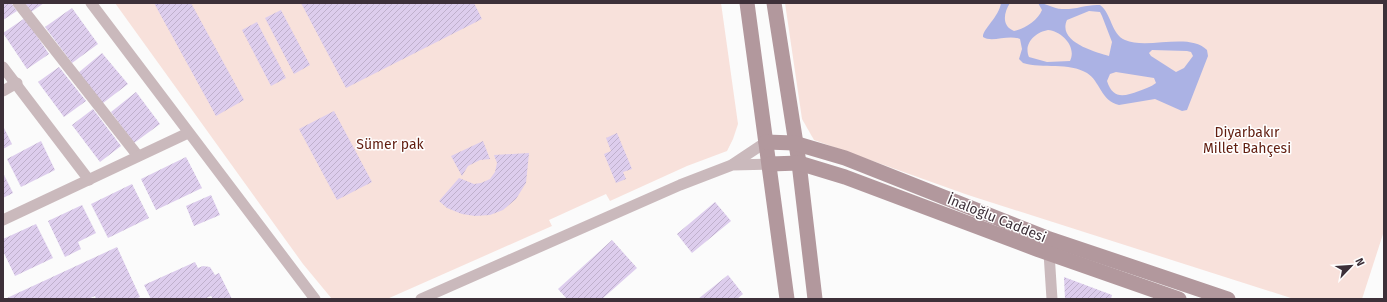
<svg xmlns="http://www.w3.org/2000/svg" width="1387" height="302" font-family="'Fira Sans',sans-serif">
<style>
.green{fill:#f8e1db}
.water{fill:#abb2e4;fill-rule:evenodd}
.building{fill:url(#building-hatch)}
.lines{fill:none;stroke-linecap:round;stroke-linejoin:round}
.street{stroke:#cab9bc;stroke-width:11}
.secondary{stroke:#b2989d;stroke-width:15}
.labels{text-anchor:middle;stroke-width:3;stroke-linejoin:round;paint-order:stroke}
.park-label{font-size:14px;fill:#611d0f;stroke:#fff}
.street-label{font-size:14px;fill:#3d3039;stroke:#fff}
</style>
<defs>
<pattern id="building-hatch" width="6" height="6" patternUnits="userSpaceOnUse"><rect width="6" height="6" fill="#ddcded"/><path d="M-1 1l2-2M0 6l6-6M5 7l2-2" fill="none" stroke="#bfb0cc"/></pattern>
</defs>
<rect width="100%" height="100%" fill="#fbfbfb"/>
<!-- green -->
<g class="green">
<path d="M 115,3 L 721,3 L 738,124 L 733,139 L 727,151 L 687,166 L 610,201 L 606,194 L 549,220 L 552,226 L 387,299 L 332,299 L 303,264 Z"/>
<path d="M 785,3 L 1384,3 L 1384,231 L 1362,299 L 1294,299 L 968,195 L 814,140 L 802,119 Z"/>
</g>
<!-- water -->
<path class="water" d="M 1001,3 L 1010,3 C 1004,12 1001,26 1014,31 C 1025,29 1038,20 1042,10 L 1038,3 C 1047,3 1053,9 1062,9 C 1075,10 1087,4 1100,5 C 1112,14 1111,34 1125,40 C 1147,50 1189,32 1207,50 L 1208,56 L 1187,110 L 1182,111 L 1155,99 L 1119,105 C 1101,101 1100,81 1087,73 C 1069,62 1043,69 1023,63 L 1019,59 L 1022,49 L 1020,39 C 1008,34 992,43 983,37 C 982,30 999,17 1001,3 ZM 1089,11 L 1100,12 L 1102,16 L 1112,42 L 1109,56 C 1096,52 1057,42 1067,20 ZM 1048,30 C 1062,31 1077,47 1070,61 L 1047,62 L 1029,57 C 1023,43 1036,32 1048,30 ZM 1152,50 L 1187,51 L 1191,52 L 1193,56 L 1184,68 L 1176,72 L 1151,56 L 1149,53 ZM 1116,72 L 1154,78 L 1156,83 C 1151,87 1144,89 1139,91 C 1123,97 1113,99 1107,81 L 1110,74 Z"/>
<!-- building -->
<g class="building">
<path d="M 3,3 L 11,3 L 17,11 L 3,20 Z"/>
<path d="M 25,3 L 44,3 L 31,12 Z"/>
<path d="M 154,3 L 191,3 L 244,100 L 216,116 Z"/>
<path d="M 301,3 L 474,3 L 482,19 L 346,88 Z"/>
<path d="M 72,8 L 98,44 L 72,63 L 45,27 Z"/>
<path d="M 281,10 L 310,65 L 294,74 L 265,18 Z"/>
<path d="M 25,18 L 49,54 L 27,69 L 3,33 Z"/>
<path d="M 257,22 L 286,78 L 271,86 L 242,30 Z"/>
<path d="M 102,53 L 128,84 L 103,103 L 78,73 Z"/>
<path d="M 59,67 L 86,101 L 64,117 L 38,82 Z"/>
<path d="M 136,92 L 160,124 L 134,143 L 111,112 Z"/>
<path d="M 93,109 L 121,146 L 100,162 L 72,125 Z"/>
<path d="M 334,111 L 372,182 L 337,200 L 299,129 Z"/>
<path d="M 3,126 L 12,144 L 3,149 Z"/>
<path d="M 617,133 L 632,169 L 623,172 L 626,179 L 616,183 L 604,154 L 611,151 L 606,138 Z"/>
<path d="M 41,141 L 55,170 L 21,187 L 7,159 Z"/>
<path d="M 483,141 L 490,159 L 480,160 L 468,166 L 462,176 L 451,156 Z"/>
<path d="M 529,153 L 526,183 L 516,199 L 503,210 L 490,215 L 475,216 L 462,214 L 447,208 L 439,201 L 459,178 L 474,184 L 481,183 L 490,179 L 495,172 L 497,163 L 494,155 Z"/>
<path d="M 186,157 L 202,188 L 156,210 L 141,179 Z"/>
<path d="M 3,173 L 13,193 L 3,198 Z"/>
<path d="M 132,184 L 149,218 L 108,238 L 91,204 Z"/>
<path d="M 211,195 L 220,215 L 194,226 L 186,206 Z"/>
<path d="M 715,202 L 731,221 L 692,253 L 677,234 Z"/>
<path d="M 82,205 L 96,233 L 78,242 L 81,249 L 65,257 L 48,221 Z"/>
<path d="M 36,224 L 53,258 L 15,276 L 3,251 L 3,239 Z"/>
<path d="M 612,240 L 637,268 L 602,299 L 567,299 L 558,289 Z"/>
<path d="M 117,247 L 140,297 L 135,299 L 96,299 L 95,296 L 88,299 L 8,299 L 7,298 Z"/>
<path d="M 195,262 L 198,268 L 203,266 L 210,267 L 215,275 L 219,273 L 232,299 L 213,299 L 211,296 L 204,299 L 151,299 L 144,285 Z"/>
<path d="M 728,275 L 743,294 L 737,299 L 698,299 Z"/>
<path d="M 1064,277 L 1112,295 L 1111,299 L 1065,299 Z"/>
</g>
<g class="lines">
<!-- street -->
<g class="street">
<path d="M 18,3 L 138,156"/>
<path d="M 91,3 L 315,299"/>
<path d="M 3,67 L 89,180"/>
<path d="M 3,91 L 17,83"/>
<path d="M 733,164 L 766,142"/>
<path d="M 3,220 L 188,133"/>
<path d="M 1049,253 L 1052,299"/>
<path d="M 421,299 L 680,185 L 732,165 L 770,164"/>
</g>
<!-- secondary -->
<g class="secondary">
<path d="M 747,3 L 787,299"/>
<path d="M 774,3 L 799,163 L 815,299"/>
<path d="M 766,142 L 794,143 L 845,158 L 1047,238 L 1228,299"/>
<path d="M 770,164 L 799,163 L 845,177 L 1039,250 L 1179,299"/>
</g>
</g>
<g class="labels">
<!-- park labels -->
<g class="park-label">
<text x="1247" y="137">Diyarbakır<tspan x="1247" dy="16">Millet Bahçesi</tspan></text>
<text x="390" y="149">Sümer pak</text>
</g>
<!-- street labels -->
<g class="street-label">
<text transform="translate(997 218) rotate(22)" y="5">İnaloğlu Caddesi</text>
</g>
</g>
<!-- border -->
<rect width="1387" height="302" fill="none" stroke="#3d3039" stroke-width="8"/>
<!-- north arrow -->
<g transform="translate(1351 266) rotate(65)" stroke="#ffffff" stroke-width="3" paint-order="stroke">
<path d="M0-3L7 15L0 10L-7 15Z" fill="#3d3039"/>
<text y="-6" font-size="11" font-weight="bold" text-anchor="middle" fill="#3d3039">N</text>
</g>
</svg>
